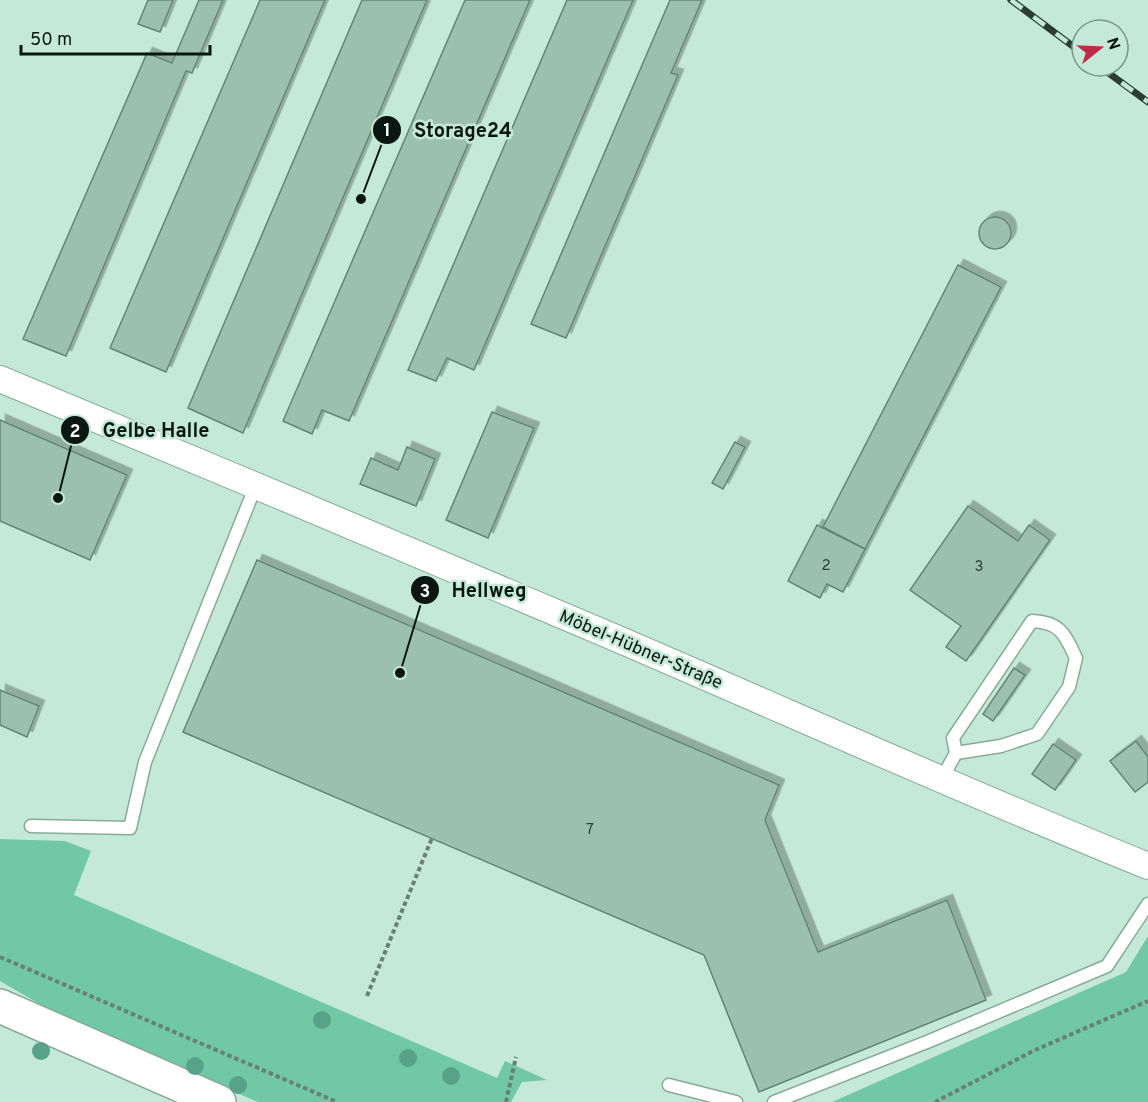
<svg xmlns="http://www.w3.org/2000/svg" width="1148" height="1102" font-family="Overpass,sans-serif">
<style>
.green{fill:#71c8a6}
.building{fill:#9cc0b0;stroke:#638576;stroke-width:1.5;filter:url(#shadow)}
.lines{fill:none;stroke-linecap:round;stroke-linejoin:round}
.service-casing{stroke:#88aa9b;stroke-width:15}
.minor-casing{stroke:#88aa9b;stroke-width:28}
.primary-casing{stroke:#88aa9b;stroke-width:36}
.path{stroke:#688076;stroke-width:4;stroke-dasharray:4.5 3;stroke-linecap:butt}
.service{stroke:#fff;stroke-width:12}
.minor{stroke:#fff;stroke-width:26}
.primary{stroke:#fff;stroke-width:33}
.rail-casing{stroke:#2c3d36;stroke-width:7}
.rail{stroke:#c5e9d9;stroke-width:4.5;stroke-dasharray:14;stroke-linecap:butt}
.tree{fill:#59a28a}
.labels{text-anchor:middle;stroke-width:5;stroke-linejoin:round;paint-order:stroke}
.number-label{font-size:15px;fill:#2e4039}
.street-label{font-size:18px;fill:#091611;stroke:#c5e9d9}
.leader{fill:none;stroke:#091611;stroke-width:2}
.callout-dot{fill:#091611;stroke:#c5e9d9;stroke-width:2}
.mark-label{font-size:18px;text-anchor:middle;font-weight:bold;fill:#fff}
.callout-label{font-size:20px;text-anchor:middle;font-weight:bold;fill:#091611;stroke:#c5e9d9;stroke-width:5;stroke-linejoin:round;paint-order:stroke}
</style>
<defs>
<filter id="shadow"><feDropShadow dx="5.5" dy="-5.5" stdDeviation="0" flood-color="#0004"/></filter>
</defs>
<rect width="100%" height="100%" fill="#c5e9d9"/>
<!-- green -->
<g class="green">
<path d="M 0,839 L 65,841 L 91,851 L 74,895 L 497,1078 L 505,1061 L 547,1080 L 522,1082 L 511,1102 L 258,1102 L 62,1017 L 0,981 Z"/>
<path d="M 1148,936 L 1148,1102 L 832,1102 L 1126,972 Z"/>
</g>
<!-- building -->
<g class="building">
<path d="M 148,0 L 173,0 L 160,32 L 138,24 Z"/>
<path d="M 199,0 L 223,0 L 192,73 L 186,71 L 66,356 L 23,339 L 147,53 L 172,63 Z"/>
<path d="M 260,0 L 325,0 L 166,372 L 110,348 Z"/>
<path d="M 362,0 L 427,0 L 243,433 L 188,408 Z"/>
<path d="M 465,0 L 530,0 L 349,421 L 322,410 L 312,434 L 283,421 Z"/>
<path d="M 567,0 L 633,0 L 474,370 L 447,358 L 436,381 L 408,370 Z"/>
<path d="M 670,0 L 702,0 L 671,73 L 678,75 L 566,338 L 531,324 Z"/>
<circle cx="995" cy="233" r="16"/>
<path d="M 958,265 L 1001,287 L 865,549 L 823,527 Z"/>
<path d="M 492,412 L 534,428 L 488,538 L 446,520 Z"/>
<path d="M 0,420 L 127,475 L 90,560 L 0,521 Z"/>
<path d="M 735,442 L 745,447 L 723,489 L 712,483 Z"/>
<path d="M 407,447 L 435,459 L 416,506 L 360,484 L 371,458 L 398,470 Z"/>
<path d="M 968,506 L 1018,541 L 1029,525 L 1050,540 L 966,661 L 946,647 L 961,626 L 910,590 Z"/>
<path d="M 817,525 L 865,549 L 843,592 L 827,584 L 820,598 L 788,581 Z"/>
<path d="M 257,560 L 779,785 L 765,820 L 818,952 L 947,900 L 986,1000 L 759,1092 L 704,955 L 183,732 Z"/>
<path d="M 1014,668 L 1025,675 L 993,721 L 983,714 Z"/>
<path d="M 0,690 L 39,706 L 27,737 L 0,725 Z"/>
<path d="M 1136,741 L 1148,757 L 1148,782 L 1135,792 L 1110,761 Z"/>
<path d="M 1053,744 L 1076,760 L 1055,790 L 1032,774 Z"/>
</g>
<g class="lines">
<defs>
<g id="service">
<path d="M 941,780 L 956,753 L 953,738 L 1032,621 C 1061,622 1065,635 1076,658 L 1069,687 L 1037,734 L 1001,746 L 956,753"/>
<path d="M 31,826 L 130,828 L 145,762 L 256,485"/>
<path d="M 669,1085 L 736,1102"/>
<path d="M 774,1102 L 927,1042 L 1107,966 L 1148,904"/>
</g>
<path id="minor" d="M 0,379 C 206,465 413,551 618,639 C 795,715 969,794 1148,866"/>
<path id="primary" d="M 0,1006 L 219,1102"/>
</defs>
<!-- service casing -->
<use href="#service" class="service-casing"/>
<!-- minor casing -->
<use href="#minor" class="minor-casing"/>
<!-- primary casing -->
<use href="#primary" class="primary-casing"/>
<!-- path -->
<g class="path">
<path d="M 0,957 L 337,1102"/>
<path d="M 367,996 L 432,838"/>
<path d="M 506,1102 L 516,1057"/>
<path d="M 935,1102 L 1035,1050 L 1148,1001"/>
</g>
<!-- service -->
<use href="#service" class="service"/>
<!-- minor -->
<use href="#minor" class="minor"/>
<!-- primary -->
<use href="#primary" class="primary"/>
<defs>
<g id="rail">
<path d="M 1011,0 L 1082,53"/>
<path d="M 1099,66 L 1148,102"/>
</g>
</defs>
<!-- rail casing -->
<use href="#rail" class="rail-casing"/>
<!-- rail -->
<use href="#rail" class="rail"/>
</g>
<!-- trees -->
<g class="tree">
<circle cx="322" cy="1020" r="9"/>
<circle cx="41" cy="1051" r="9"/>
<circle cx="408" cy="1058" r="9"/>
<circle cx="195" cy="1066" r="9"/>
<circle cx="451" cy="1076" r="9"/>
<circle cx="238" cy="1085" r="9"/>
</g>
<g class="labels">
<!-- number labels -->
<g class="number-label">
<text x="826" y="570">2</text>
<text x="979" y="571">3</text>
<text x="590" y="834">7</text>
</g>
<!-- street labels -->
<g class="street-label">
<text transform="translate(641 649) rotate(23)" y="6">Möbel-Hübner-Straße</text>
</g>
</g>
<!-- callouts -->
<path class="leader" d="M361 199L387 130M58 498L75 430M400 673L425 590"/>
<g class="callout-dot">
<circle cx="361" cy="199" r="6"/>
<circle cx="58" cy="498" r="6"/>
<circle cx="400" cy="673" r="6"/>
<circle cx="387" cy="130" r="15"/>
<circle cx="75" cy="430" r="15"/>
<circle cx="425" cy="590" r="15"/>
</g>
<g class="mark-label">
<text x="387" y="136">1</text>
<text x="75" y="437">2</text>
<text x="425" y="597">3</text>
</g>
<g class="callout-label">
<text x="463" y="137">Storage24</text>
<text x="156" y="437">Gelbe Halle</text>
<text x="489" y="597">Hellweg</text>
</g>
<!-- north arrow -->
<g transform="translate(1100 48) rotate(72)"><circle r="28" fill="#c5e9d9" stroke="#7a9589" stroke-width="1.5"/>
<path d="M0-4.5L10 22L0 15L-10 22Z" fill="#be2d47"/>
<text y="-9" font-size="16" font-weight="bold" text-anchor="middle" fill="#091611">N</text>
</g>
<!-- scale -->
<path d="M21 45v9h189v-9" fill="none" stroke="#091611" stroke-width="3"/>
<text x="30" y="45" font-size="18" fill="#091611" stroke="#c5e9d9" stroke-width="4.5" paint-order="stroke">50 m</text>
</svg>
